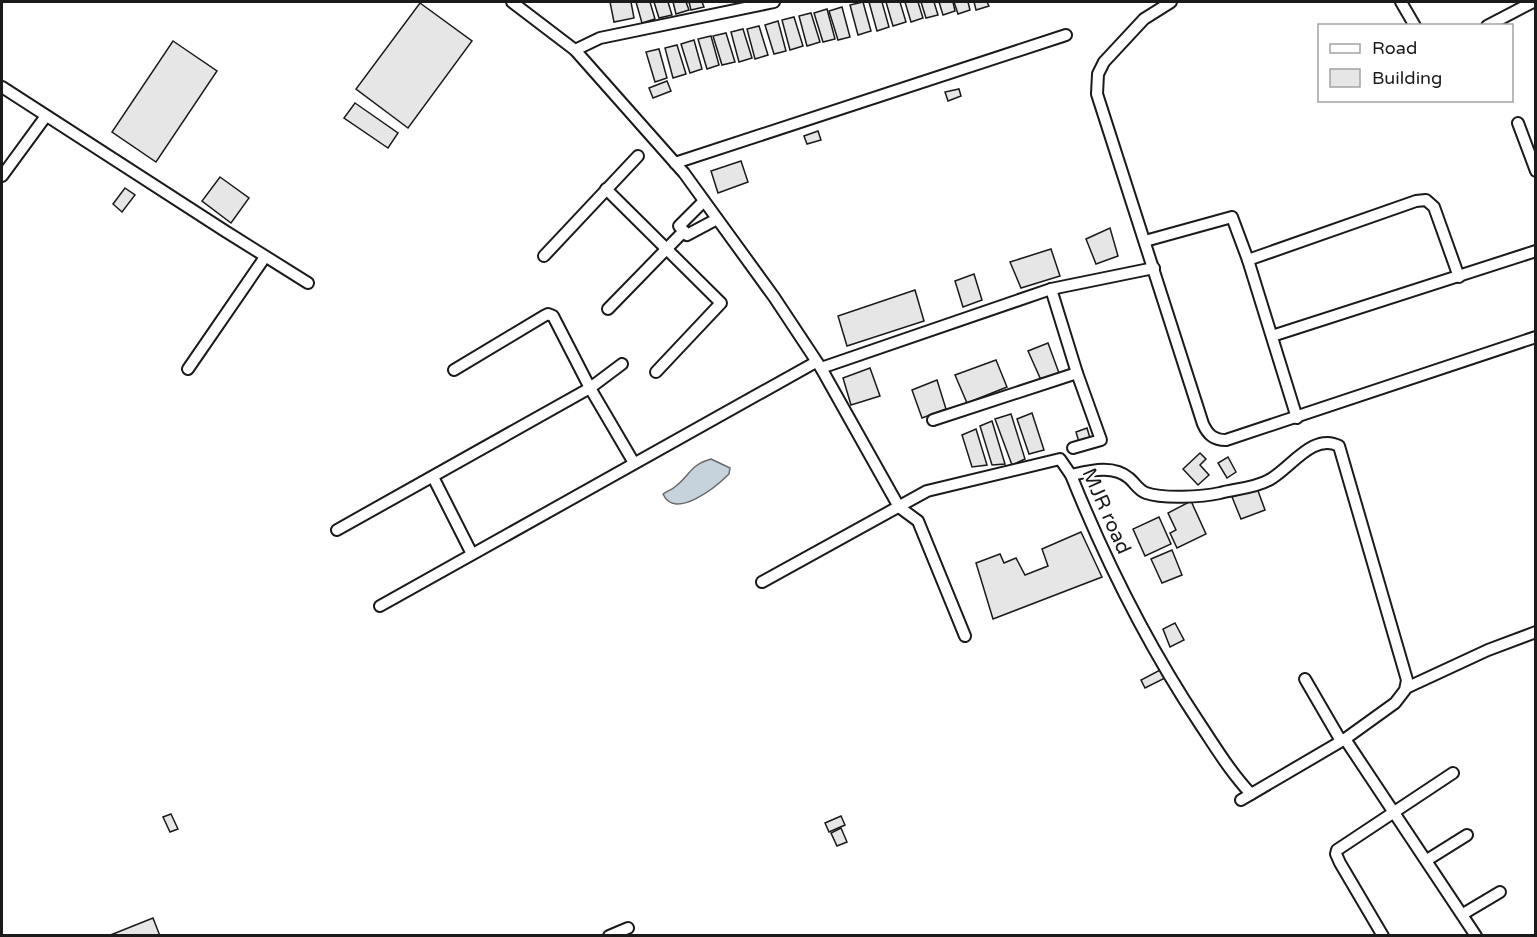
<svg xmlns="http://www.w3.org/2000/svg" width="1537" height="937" font-family="'Varela Round',sans-serif">
<style>
.water{fill:#c6d2dc;stroke:#6a6a6a;stroke-width:1.5}
.building{fill:#e6e6e6;stroke:#1a1a1a;stroke-width:1.5}
.lines{fill:none;stroke-linecap:round;stroke-linejoin:round}
.street-casing{stroke:#1a1a1a;stroke-width:14}
.street{stroke:#fff;stroke-width:10}
.labels{text-anchor:middle;stroke-width:4.5;stroke-linejoin:round;paint-order:stroke}
.street-label{font-size:20px;fill:#1a1a1a;stroke:#fff}
</style>
<rect width="100%" height="100%" fill="#fff"/>
<!-- water -->
<path class="water" d="M 711,459 L 730,468 L 729,474 C 717,486 675,521 663,494 C 667,491 672,490 676,486 C 690,475 690,465 711,459 Z"/>
<!-- building -->
<g class="building">
<path d="M 610,2 L 631,2 L 634,18 L 614,22 Z"/>
<path d="M 636,2 L 650,2 L 655,19 L 642,23 Z"/>
<path d="M 654,2 L 668,2 L 672,15 L 659,18 Z"/>
<path d="M 673,2 L 686,2 L 689,10 L 676,14 Z"/>
<path d="M 689,2 L 702,2 L 704,7 L 691,10 Z"/>
<path d="M 863,2 L 871,31 L 858,35 L 850,5 Z"/>
<path d="M 869,2 L 882,2 L 889,27 L 877,31 Z"/>
<path d="M 886,2 L 900,2 L 906,22 L 893,26 Z"/>
<path d="M 905,2 L 918,2 L 923,18 L 911,22 Z"/>
<path d="M 921,2 L 934,2 L 938,15 L 926,18 Z"/>
<path d="M 939,2 L 953,2 L 955,11 L 943,15 Z"/>
<path d="M 954,2 L 968,2 L 970,10 L 958,14 Z"/>
<path d="M 974,2 L 987,2 L 989,6 L 976,10 Z"/>
<path d="M 420,3 L 472,41 L 408,128 L 356,89 Z"/>
<path d="M 842,7 L 850,37 L 838,40 L 829,11 Z"/>
<path d="M 827,9 L 835,39 L 823,42 L 814,13 Z"/>
<path d="M 811,13 L 820,42 L 807,46 L 799,16 Z"/>
<path d="M 794,17 L 803,46 L 790,50 L 782,20 Z"/>
<path d="M 778,21 L 786,51 L 774,54 L 765,25 Z"/>
<path d="M 759,26 L 768,55 L 755,59 L 747,29 Z"/>
<path d="M 743,29 L 752,58 L 739,62 L 731,32 Z"/>
<path d="M 726,33 L 735,62 L 722,65 L 713,36 Z"/>
<path d="M 711,36 L 719,65 L 707,69 L 698,39 Z"/>
<path d="M 694,40 L 702,69 L 690,73 L 681,44 Z"/>
<path d="M 173,41 L 217,71 L 156,162 L 112,132 Z"/>
<path d="M 677,45 L 686,74 L 673,78 L 665,48 Z"/>
<path d="M 659,49 L 667,78 L 655,82 L 646,52 Z"/>
<path d="M 667,81 L 671,91 L 653,98 L 649,88 Z"/>
<path d="M 959,89 L 961,96 L 948,101 L 945,92 Z"/>
<path d="M 355,103 L 398,133 L 388,148 L 344,118 Z"/>
<path d="M 818,131 L 821,140 L 807,144 L 804,136 Z"/>
<path d="M 741,161 L 748,182 L 718,193 L 711,171 Z"/>
<path d="M 220,177 L 249,198 L 231,223 L 202,201 Z"/>
<path d="M 125,188 L 135,195 L 122,212 L 113,204 Z"/>
<path d="M 1110,228 L 1118,256 L 1096,264 L 1086,239 Z"/>
<path d="M 1051,249 L 1060,276 L 1021,288 L 1010,262 Z"/>
<path d="M 974,274 L 982,300 L 963,307 L 955,281 Z"/>
<path d="M 915,290 L 924,321 L 847,346 L 838,316 Z"/>
<path d="M 1048,343 L 1059,373 L 1041,380 L 1028,351 Z"/>
<path d="M 996,360 L 1007,387 L 967,403 L 955,375 Z"/>
<path d="M 870,368 L 880,396 L 851,405 L 843,378 Z"/>
<path d="M 937,380 L 946,409 L 922,418 L 912,390 Z"/>
<path d="M 1032,413 L 1044,450 L 1029,454 L 1017,419 Z"/>
<path d="M 1011,414 L 1025,459 L 1012,465 L 995,419 Z"/>
<path d="M 992,421 L 1005,464 L 992,465 L 980,426 Z"/>
<path d="M 1087,428 L 1090,438 L 1079,442 L 1076,432 Z"/>
<path d="M 976,429 L 987,465 L 972,467 L 962,435 Z"/>
<path d="M 1200,453 L 1206,459 L 1200,465 L 1209,475 L 1198,485 L 1183,469 Z"/>
<path d="M 1228,457 L 1236,472 L 1227,478 L 1218,463 Z"/>
<path d="M 1257,488 L 1265,510 L 1241,519 L 1232,497 Z"/>
<path d="M 1191,501 L 1206,534 L 1177,548 L 1170,533 L 1176,530 L 1168,513 Z"/>
<path d="M 1159,517 L 1171,544 L 1145,556 L 1133,529 Z"/>
<path d="M 1081,532 L 1102,577 L 993,619 L 976,563 L 1000,554 L 1004,563 L 1016,558 L 1025,575 L 1048,566 L 1042,549 Z"/>
<path d="M 1172,550 L 1182,575 L 1162,583 L 1151,559 Z"/>
<path d="M 1175,623 L 1184,640 L 1170,647 L 1163,629 Z"/>
<path d="M 1162,669 L 1167,677 L 1145,688 L 1141,680 Z"/>
<path d="M 171,814 L 178,829 L 170,832 L 163,817 Z"/>
<path d="M 841,816 L 845,825 L 829,832 L 825,823 Z"/>
<path d="M 841,828 L 847,842 L 837,846 L 831,833 Z"/>
<path d="M 153,918 L 160,936 L 108,936 Z"/>
</g>
<g class="lines">
<defs>
<g id="street">
<path d="M 512,2 L 575,50 L 684,173 L 774,297 L 821,368 L 899,507 L 918,521 L 965,636"/>
<path d="M 1171,2 L 1144,19 L 1104,62 L 1098,74 L 1097,94 L 1203,424 C 1208,435 1214,440 1226,440 L 1536,337"/>
<path d="M 1401,2 L 1415,26"/>
<path d="M 1487,26 L 1533,2"/>
<path d="M 575,50 L 600,38 L 774,2"/>
<path d="M 2,87 L 225,231 L 308,283"/>
<path d="M 1518,123 L 1536,171"/>
<path d="M 675,163 L 1066,35"/>
<path d="M 2,176 L 46,116"/>
<path d="M 606,189 L 721,303 L 656,372"/>
<path d="M 704,201 L 679,226 L 687,235 L 717,219"/>
<path d="M 1145,241 L 1232,217 L 1248,260 L 1297,418"/>
<path d="M 544,256 L 638,156"/>
<path d="M 1248,260 L 1416,201 L 1426,200 L 1434,207 L 1459,277"/>
<path d="M 1051,289 L 1077,373 L 1101,440 L 1073,448"/>
<path d="M 608,309 L 684,231"/>
<path d="M 1272,336 L 1536,251"/>
<path d="M 821,368 L 1051,289 L 1154,268"/>
<path d="M 188,369 L 265,257"/>
<path d="M 454,370 L 544,316 L 548,314 L 553,316 L 590,388 L 634,463"/>
<path d="M 933,420 L 1077,373"/>
<path d="M 1071,475 C 1089,471 1113,464 1129,478 C 1135,483 1138,490 1146,493 C 1163,499 1202,497 1220,493 C 1235,489 1255,488 1269,480 C 1290,469 1313,432 1339,446 L 1407,680 L 1405,690 L 1395,703 L 1345,739 L 1241,800"/>
<path d="M 433,477 L 472,554"/>
<path d="M 337,530 L 590,388 L 622,364"/>
<path d="M 762,582 L 927,491 L 1060,459 L 1071,475 C 1106,562 1148,646 1200,724 C 1216,748 1231,773 1251,794"/>
<path d="M 380,606 L 816,362"/>
<path d="M 1305,679 L 1341,741"/>
<path d="M 1406,688 L 1488,650 L 1536,632"/>
<path d="M 1345,739 L 1476,936"/>
<path d="M 1427,860 L 1467,835"/>
<path d="M 1463,914 L 1500,892"/>
<path d="M 609,936 L 628,928"/>
<path d="M 1383,936 L 1340,863 L 1336,854 L 1337,850 L 1453,773"/>
</g>
</defs>
<!-- street casing -->
<use href="#street" class="street-casing"/>
<!-- street -->
<use href="#street" class="street"/>
</g>
<g class="labels">
<!-- street labels -->
<g class="street-label">
<text transform="translate(1107 511) rotate(66)" y="7">MJR road</text>
</g>
</g>
<!-- border -->
<rect width="1537" height="937" fill="none" stroke="#1a1a1a" stroke-width="6"/>
<!-- legend -->
<rect x="1318" y="24" width="195" height="78" fill="#ffffff" stroke="#a3a3a3" stroke-width="1.5"/>
<rect x="1330" y="44" width="30" height="9" fill="#ffffff" stroke="#a3a3a3" stroke-width="1.5"/>
<text x="1372" y="54" font-size="18" fill="#1a1a1a">Road</text>
<rect x="1330" y="69" width="30" height="18" fill="#e6e6e6" stroke="#a3a3a3" stroke-width="1.5"/>
<text x="1372" y="84" font-size="18" fill="#1a1a1a">Building</text>
</svg>
